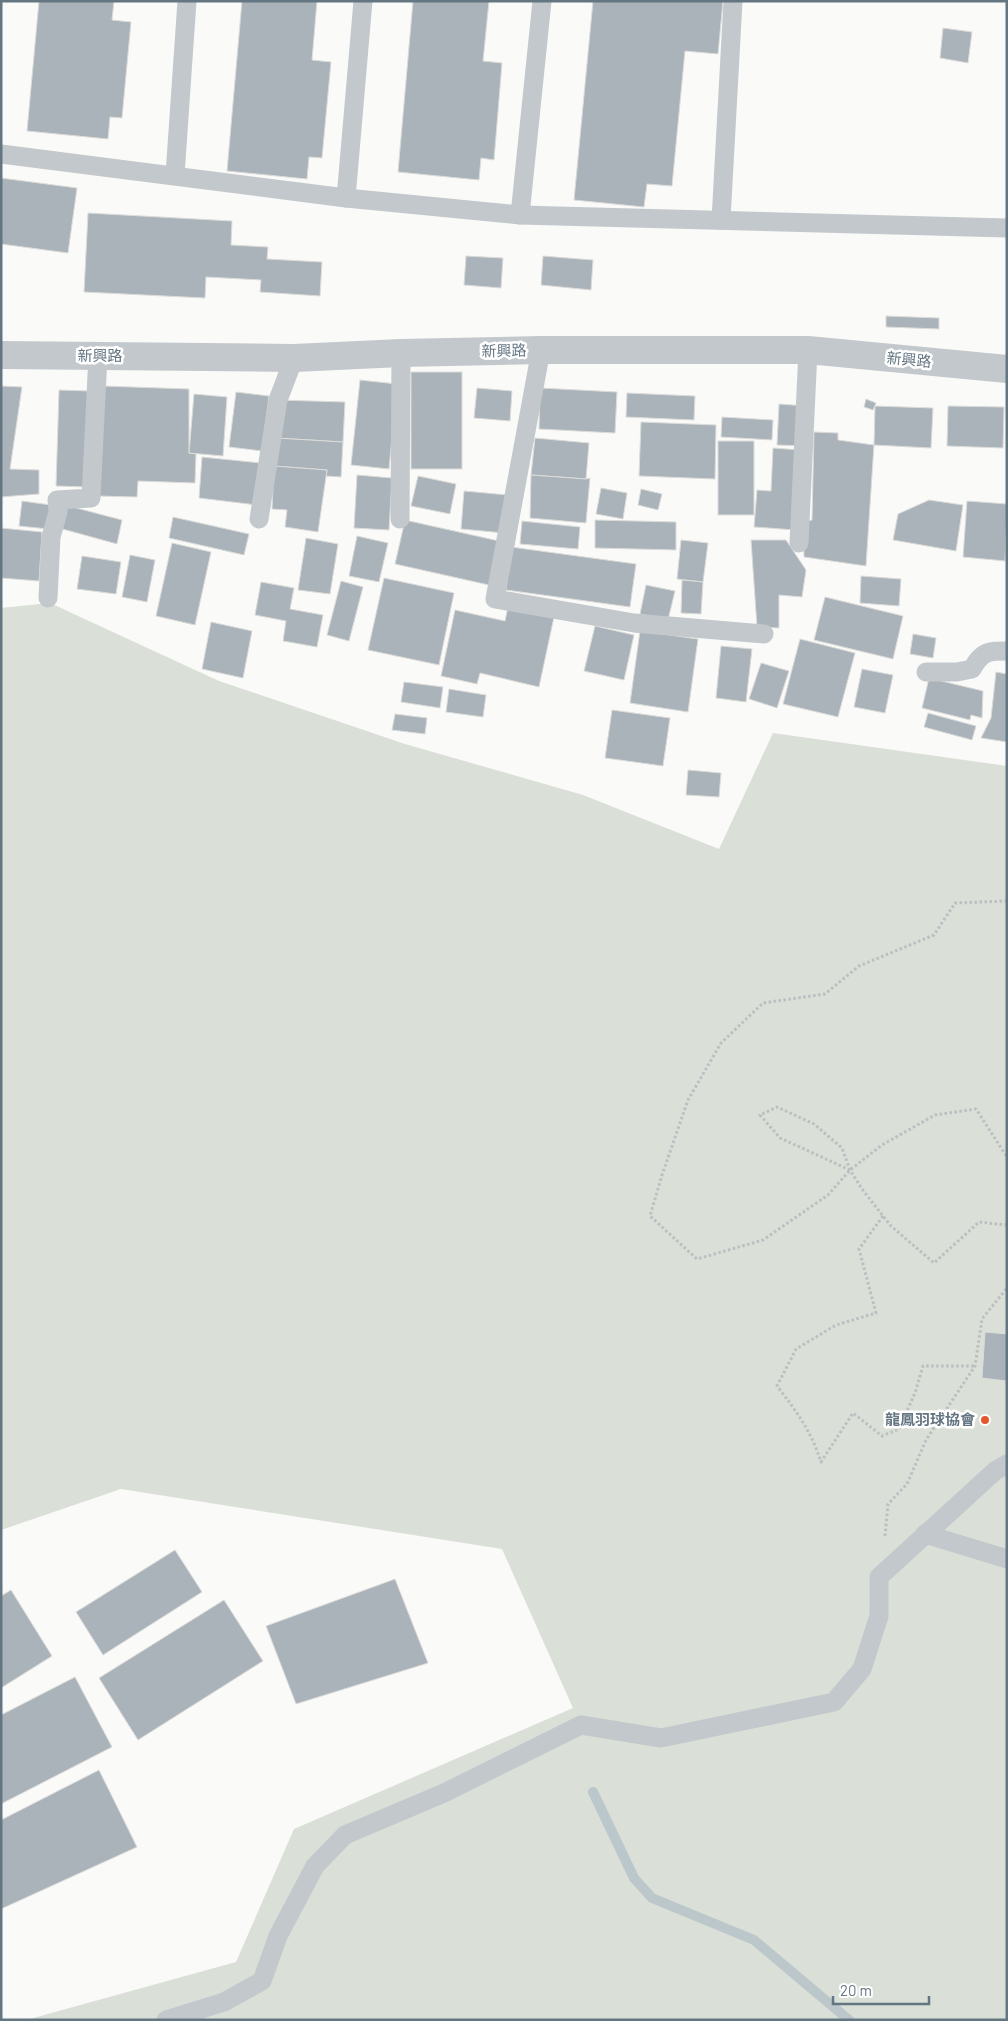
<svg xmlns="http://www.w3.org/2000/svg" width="1008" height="2021" font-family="Barlow,'Noto Sans TC',sans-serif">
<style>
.green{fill:#dadfd7}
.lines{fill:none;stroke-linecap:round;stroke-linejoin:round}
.stream{stroke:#bbc7cb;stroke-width:10}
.building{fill:#aab3b9;stroke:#dcdcda}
.path{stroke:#bbbfc2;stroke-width:3;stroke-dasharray:2.5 2.5;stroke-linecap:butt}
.service{stroke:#c3c8cc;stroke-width:19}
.tertiary{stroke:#c3c8cc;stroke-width:28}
.poi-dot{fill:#e4572e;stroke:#fff;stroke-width:2}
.labels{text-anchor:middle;stroke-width:5;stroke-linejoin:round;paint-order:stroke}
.street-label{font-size:15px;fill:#657683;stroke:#fff}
.poi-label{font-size:15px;font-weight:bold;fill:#657683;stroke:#fff;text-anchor:end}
</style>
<rect width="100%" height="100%" fill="#fafaf8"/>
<!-- green -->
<path class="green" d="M 50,603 L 219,681 L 405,744 L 583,795 L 719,849 L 773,733 L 1007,766 L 1007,2020 L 26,2020 L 236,1962 L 294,1829 L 573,1708 L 502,1549 L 121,1489 L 1,1530 L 1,608 Z"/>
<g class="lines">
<!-- stream -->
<path class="stream" d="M 593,1792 L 634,1878 L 652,1898 L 754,1940 L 849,2020"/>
</g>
<!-- building -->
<g class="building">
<path d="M 39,1 L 114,1 L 112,20 L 131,22 L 122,118 L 110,117 L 108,139 L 27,131 Z"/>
<path d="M 242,1 L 317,1 L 312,60 L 331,62 L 322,158 L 309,157 L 307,179 L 227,171 Z"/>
<path d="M 413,1 L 489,1 L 483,61 L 502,63 L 494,160 L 481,158 L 479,180 L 398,172 Z"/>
<path d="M 593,1 L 723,1 L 718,54 L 685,51 L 672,186 L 647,184 L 644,207 L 574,200 Z"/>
<path d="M 943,28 L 972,32 L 968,63 L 940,58 Z"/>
<path d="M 1,178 L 77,188 L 68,253 L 1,244 Z"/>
<path d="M 88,213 L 232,221 L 231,245 L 268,247 L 267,259 L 322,262 L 320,296 L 260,292 L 261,280 L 206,277 L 205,298 L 84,292 Z"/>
<path d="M 466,256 L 503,258 L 501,288 L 464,285 Z"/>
<path d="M 543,256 L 593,260 L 591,290 L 541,285 Z"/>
<path d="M 886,316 L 939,318 L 939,329 L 886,327 Z"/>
<rect x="411" y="372" width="51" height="97"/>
<path d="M 360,380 L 397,384 L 389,469 L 351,465 Z"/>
<path d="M 1,386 L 22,387 L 10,469 L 39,470 L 39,494 L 1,497 Z"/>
<path d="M 103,386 L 189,389 L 189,453 L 196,454 L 195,483 L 138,481 L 137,497 L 99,496 Z"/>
<path d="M 477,388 L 512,391 L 510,421 L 474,418 Z"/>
<path d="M 540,388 L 617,392 L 615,433 L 539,429 Z"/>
<path d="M 59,390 L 90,391 L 87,487 L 56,486 Z"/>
<path d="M 236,392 L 269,396 L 262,451 L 229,447 Z"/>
<path d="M 627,393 L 695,396 L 694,420 L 626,417 Z"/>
<path d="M 194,394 L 227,397 L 223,456 L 189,453 Z"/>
<path d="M 866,399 L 876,403 L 873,410 L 864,407 Z"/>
<path d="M 278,400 L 345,402 L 343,442 L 276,438 Z"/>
<path d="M 779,404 L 806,406 L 805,446 L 777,445 Z"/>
<path d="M 875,406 L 933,408 L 931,448 L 874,445 Z"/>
<path d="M 948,406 L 1004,407 L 1003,448 L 947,446 Z"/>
<path d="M 722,417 L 773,420 L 772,440 L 721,437 Z"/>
<path d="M 641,422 L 716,425 L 715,479 L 639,476 Z"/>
<path d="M 814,432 L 838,433 L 838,440 L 874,445 L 866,566 L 804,557 L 803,522 L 812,520 Z"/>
<path d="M 276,438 L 343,442 L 341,477 L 326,476 L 327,470 L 274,466 Z"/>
<path d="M 535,438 L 589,443 L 586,479 L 531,475 Z"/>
<rect x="718" y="441" width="36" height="74"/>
<path d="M 773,448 L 801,450 L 795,530 L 754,527 L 757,490 L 771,491 Z"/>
<path d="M 202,457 L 261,463 L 257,505 L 199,498 Z"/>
<path d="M 274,466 L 327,470 L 318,532 L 285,527 L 287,510 L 272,509 Z"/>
<path d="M 357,475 L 392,478 L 389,530 L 354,528 Z"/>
<path d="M 531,475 L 586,479 L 590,478 L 586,523 L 530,518 Z"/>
<path d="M 418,476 L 456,484 L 450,514 L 411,506 Z"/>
<path d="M 601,488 L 627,493 L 623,519 L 596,514 Z"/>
<path d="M 641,489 L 662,494 L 658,510 L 638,505 Z"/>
<path d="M 464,491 L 508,495 L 504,533 L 461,529 Z"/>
<path d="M 929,500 L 963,505 L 956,551 L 893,540 L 898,514 Z"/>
<path d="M 22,501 L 51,505 L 48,529 L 19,526 Z"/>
<path d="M 967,501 L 1007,504 L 1005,561 L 963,557 Z"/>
<path d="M 65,505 L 122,520 L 117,544 L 59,528 Z"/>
<path d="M 173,517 L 249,534 L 244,555 L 169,538 Z"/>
<path d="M 405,520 L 499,541 L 489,585 L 395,564 Z"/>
<path d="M 595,520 L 676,522 L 676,550 L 595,548 Z"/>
<path d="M 522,521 L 580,527 L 578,549 L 520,544 Z"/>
<path d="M 1,528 L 42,532 L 39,581 L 1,578 Z"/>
<path d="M 357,536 L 388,543 L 379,582 L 349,576 Z"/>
<path d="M 306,538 L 338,544 L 330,594 L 298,590 Z"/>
<path d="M 681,540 L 708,543 L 703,582 L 677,579 Z"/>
<path d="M 751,540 L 786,540 L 806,570 L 802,597 L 779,595 L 779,628 L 757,627 Z"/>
<path d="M 172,543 L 211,552 L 195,625 L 156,616 Z"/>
<path d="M 511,547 L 636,564 L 630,607 L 506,590 Z"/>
<path d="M 130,555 L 155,560 L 147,602 L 122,597 Z"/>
<path d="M 82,556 L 121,562 L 116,594 L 77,589 Z"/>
<path d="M 861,576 L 901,579 L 899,606 L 860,603 Z"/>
<path d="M 384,578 L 454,593 L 439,665 L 368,650 Z"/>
<path d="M 682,580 L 703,582 L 701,614 L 681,613 Z"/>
<path d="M 341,581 L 363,587 L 349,641 L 327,635 Z"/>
<path d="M 261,582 L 294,588 L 290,609 L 323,615 L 317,647 L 283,641 L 286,621 L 255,615 Z"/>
<path d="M 646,585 L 675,591 L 668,620 L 640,614 Z"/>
<path d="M 825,597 L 903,616 L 893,659 L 814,640 Z"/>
<path d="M 508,607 L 554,617 L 539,687 L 480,673 L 477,684 L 441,676 L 455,610 L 505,621 Z"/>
<path d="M 211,622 L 252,631 L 243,678 L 202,669 Z"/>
<path d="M 595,626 L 634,635 L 624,680 L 584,671 Z"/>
<path d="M 640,631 L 698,639 L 688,712 L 630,703 Z"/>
<path d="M 913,634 L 936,638 L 933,658 L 910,654 Z"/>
<path d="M 800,639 L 855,653 L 838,717 L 783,704 Z"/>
<path d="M 721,646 L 752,649 L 746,702 L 716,698 Z"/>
<path d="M 761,663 L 789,671 L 777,708 L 749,699 Z"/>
<path d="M 862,669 L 893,675 L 885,713 L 854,707 Z"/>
<path d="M 996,672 L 1007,674 L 1007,742 L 981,738 L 991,718 Z"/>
<path d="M 929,678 L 983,691 L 982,718 L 971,715 L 970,720 L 922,708 Z"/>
<path d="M 404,682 L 443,687 L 440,708 L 401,702 Z"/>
<path d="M 449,689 L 486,695 L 483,717 L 446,712 Z"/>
<path d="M 612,710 L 670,718 L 663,766 L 605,758 Z"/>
<path d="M 928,713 L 976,726 L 972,740 L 924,727 Z"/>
<path d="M 395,714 L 427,718 L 425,734 L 392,730 Z"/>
<path d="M 688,770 L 721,773 L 719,797 L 686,795 Z"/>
<path d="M 985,1332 L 1007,1334 L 1007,1381 L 982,1378 Z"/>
<path d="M 175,1550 L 202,1592 L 103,1655 L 76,1612 Z"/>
<path d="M 395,1579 L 428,1663 L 296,1704 L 266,1626 Z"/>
<path d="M 11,1590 L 52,1656 L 1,1688 L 1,1596 Z"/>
<path d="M 224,1600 L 263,1661 L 138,1740 L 99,1678 Z"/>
<path d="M 75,1677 L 112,1747 L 1,1804 L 1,1715 Z"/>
<path d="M 99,1770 L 137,1847 L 1,1909 L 1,1820 Z"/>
</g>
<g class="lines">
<!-- path -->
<g class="path">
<path d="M 1007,901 L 955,903 L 934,935 L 859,966 L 825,994 L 763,1003 L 721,1043 L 688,1100 L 662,1175 L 650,1216 L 697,1259 L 763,1240 L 828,1195 L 850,1170 L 882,1145 L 935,1115 L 976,1109 L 1007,1157"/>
<path d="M 850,1170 L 780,1138 L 760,1115 L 777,1107 L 814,1124 L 842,1148 L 850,1170 L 862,1189 L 883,1216 L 891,1226 L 934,1263 L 979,1222 L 1007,1225"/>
<path d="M 883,1216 L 859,1249 L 876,1313 L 836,1325 L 796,1349 L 777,1386 C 797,1412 811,1431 821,1462 L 853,1413 L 882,1436 L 899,1429 L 915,1393 L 923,1366 L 975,1366"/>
<path d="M 885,1536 L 888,1504 L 907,1484 L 926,1440 L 975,1366 L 982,1319 L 1007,1288"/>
</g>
<!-- service -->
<g class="service">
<path d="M 1,154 L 346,198 L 520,215 L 1007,228"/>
<path d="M 175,175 L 187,1"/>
<path d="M 346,198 L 363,1"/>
<path d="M 520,215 L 542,1"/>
<path d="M 721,220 L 733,1"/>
<path d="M 541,350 L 495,599 L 634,623 L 764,634"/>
<path d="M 259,519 L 278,400 L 294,358"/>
<path d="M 400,519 L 401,353"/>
<path d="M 799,543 L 808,350"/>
<path d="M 48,598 L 51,537 L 58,512 L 57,500 L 91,498 L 98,355"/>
<path d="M 926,672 L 957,672 L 972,669 C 982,651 988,651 1007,651"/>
<path d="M 925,1534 L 1007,1559"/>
<path d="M 166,2020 L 224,2002 L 262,1981 L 278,1936 L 315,1866 L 345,1835 L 444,1793 L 581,1725 L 661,1738 L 834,1702 L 862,1669 L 879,1616 L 879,1577 L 995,1471 L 1007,1464"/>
</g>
<!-- tertiary -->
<path class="tertiary" d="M 1,355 L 294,358 L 401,353 L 541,350 L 808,350 L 1007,369"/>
</g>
<!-- markers -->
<circle class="poi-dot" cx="985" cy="1420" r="5"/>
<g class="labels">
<!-- street labels -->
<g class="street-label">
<text transform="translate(504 351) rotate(-1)" y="5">新興路</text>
<text x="100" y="361">新興路</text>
<text transform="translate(909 360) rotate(5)" y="5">新興路</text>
</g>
<!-- poi labels -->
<g class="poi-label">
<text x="975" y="1425">龍鳳羽球協會</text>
</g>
</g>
<!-- border -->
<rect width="1008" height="2021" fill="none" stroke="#657683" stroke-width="5"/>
<!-- scale -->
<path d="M833 1996v8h96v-8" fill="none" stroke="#657683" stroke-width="2.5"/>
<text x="840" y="1996" font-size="15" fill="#657683" stroke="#ffffff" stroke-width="4" paint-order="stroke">20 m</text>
</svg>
